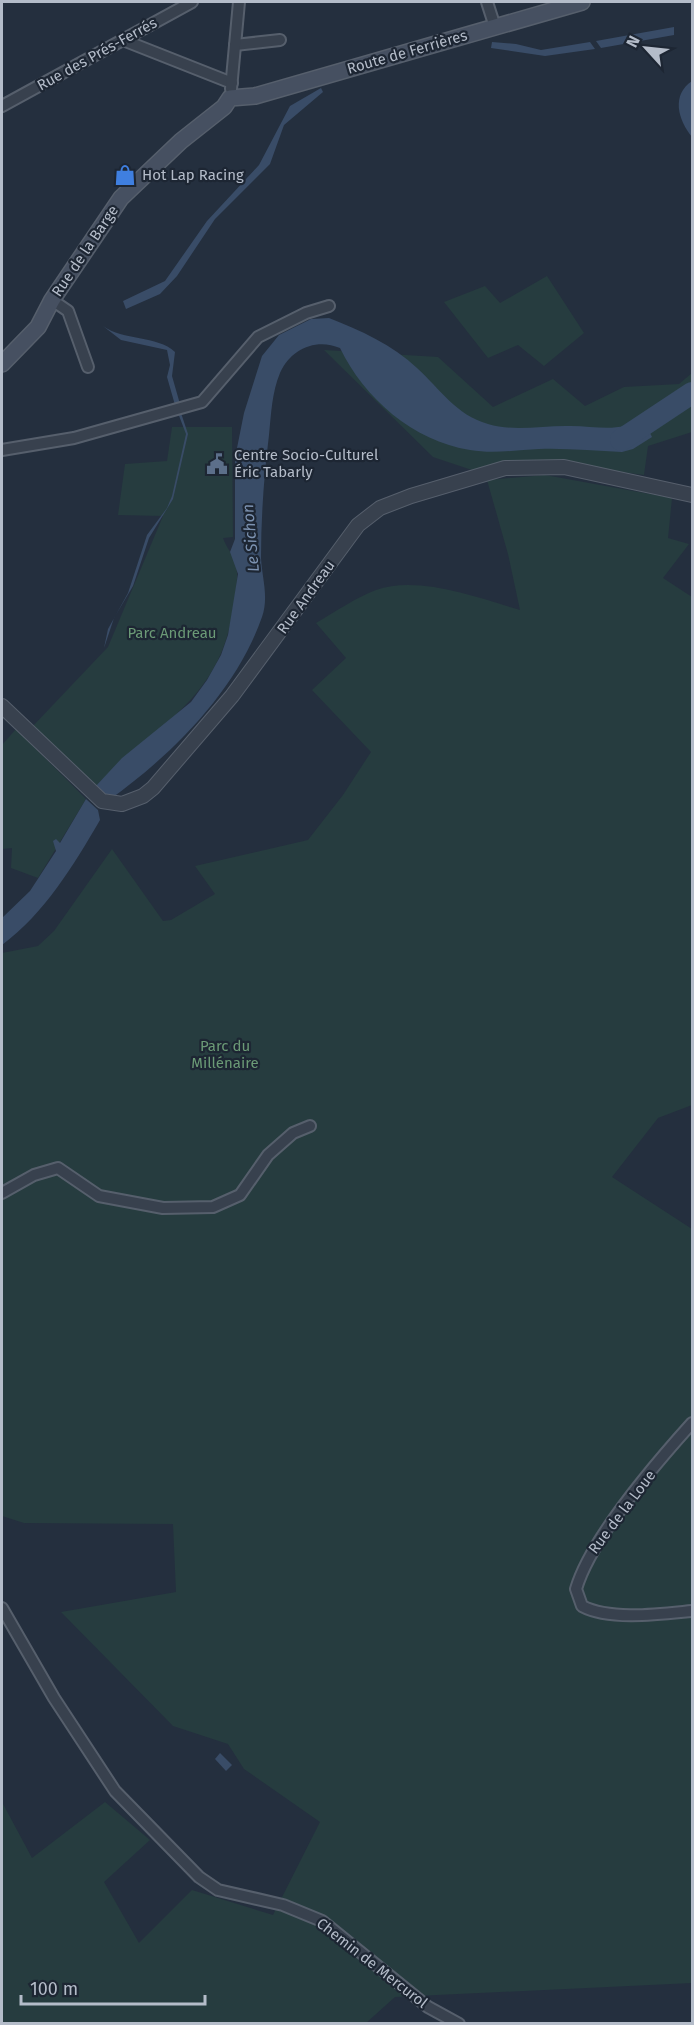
<svg xmlns="http://www.w3.org/2000/svg" width="694" height="2025" font-family="'Fira Sans',sans-serif">
<style>
.green{fill:#263c3f}
.water{fill:#394c67}
.lines{fill:none;stroke-linecap:round;stroke-linejoin:round}
.river{stroke:#394c67;stroke-width:22}
.minor-casing{stroke:#565f6c;stroke-width:14}
.tertiary-casing{stroke:#565f6c;stroke-width:16}
.secondary-casing{stroke:#565f6c;stroke-width:18}
.minor{stroke:#38414e;stroke-width:10}
.tertiary{stroke:#38414e;stroke-width:14}
.secondary{stroke:#465061;stroke-width:15}
.labels{text-anchor:middle;stroke-width:4.5;stroke-linejoin:round;paint-order:stroke}
.street-label{font-size:15px;fill:#b4bcc9;stroke:#1d2633}
.poi-label{font-size:15px;fill:#b4bcc9;stroke:#1d2633;text-anchor:start}
.park-label{font-size:15px;fill:#6b9a76;stroke:#1d2633}
.water-label{font-size:16px;font-style:italic;fill:#7c92b1;stroke:#1d2633}
</style>
<rect width="100%" height="100%" fill="#242f3e"/>
<!-- green -->
<g class="green">
<path d="M 547,276 L 584,333 L 544,366 L 518,345 L 488,358 L 444,302 L 485,286 L 500,303 Z"/>
<path d="M 324,350 L 438,357 L 493,407 L 553,379 L 585,406 L 624,387 L 679,384 L 692,373 L 692,432 L 648,446 L 644,475 L 533,460 L 472,470 L 433,457 Z"/>
<path d="M 172,427 L 232,427 L 233,537 L 223,538 C 226,547 232,553 235,562 C 240,577 235,593 233,608 C 221,701 153,726 95,787 L 33,726 L 108,647 L 163,516 L 118,515 L 125,464 L 167,461 Z"/>
<path d="M 545,475 L 672,498 L 668,538 L 689,544 L 663,578 L 692,597 L 692,1105 L 658,1118 L 612,1177 L 692,1229 L 692,1983 L 395,1997 L 366,2023 L 2,2023 L 2,1802 L 32,1858 L 105,1802 L 150,1840 L 104,1882 L 139,1943 L 192,1890 L 273,1915 L 320,1822 L 244,1769 L 228,1744 L 173,1726 L 61,1612 L 176,1592 L 173,1524 L 24,1523 L 2,1516 L 2,953 L 38,946 L 54,931 L 112,849 L 163,921 L 171,920 L 215,894 L 195,866 L 308,840 L 343,795 L 371,752 L 312,690 L 346,658 L 316,623 C 335,612 355,598 376,590 C 418,575 479,598 520,610 L 508,554 L 487,480 Z"/>
<path d="M 16,729 L 86,799 L 38,878 L 11,868 L 12,848 L 2,849 L 2,745 Z"/>
</g>
<!-- water -->
<g class="water">
<path d="M 674,27 L 674,35 L 601,48 L 596,41 Z"/>
<path d="M 492,42 L 516,44 L 541,50 L 590,42 L 595,49 L 545,56 L 491,48 Z"/>
<path d="M 692,81 L 692,137 C 678,120 671,95 692,81 Z"/>
<path d="M 321,88 L 323,92 L 284,125 L 270,164 L 215,219 L 177,276 L 160,294 L 126,309 L 123,301 L 165,281 L 207,221 L 259,165 L 290,106 Z"/>
<path d="M 329,318 C 360,330 393,345 417,368 C 440,389 456,415 488,424 C 514,432 545,425 571,426 C 597,426 618,433 643,419 L 652,437 L 633,449 L 622,452 C 595,451 567,448 539,449 C 516,450 493,454 470,450 C 413,441 364,398 340,348 C 317,338 291,348 280,373 C 272,392 271,414 269,435 C 264,476 261,517 261,558 C 262,578 269,597 262,617 C 236,691 172,755 109,800 L 95,787 L 122,758 L 191,702 L 207,680 L 221,655 L 228,635 L 238,574 L 230,552 L 235,539 L 235,458 L 244,413 L 262,356 L 279,335 L 311,319 Z"/>
<path d="M 103,326 C 123,341 157,335 175,352 L 172,376 L 180,404 L 175,405 L 167,377 L 170,365 L 167,350 L 121,340 Z"/>
<path d="M 178,413 L 181,413 L 188,434 L 173,499 L 149,538 L 133,586 L 114,618 L 104,648 L 108,629 L 128,593 L 147,535 L 167,508 L 172,496 L 186,434 Z"/>
<path d="M 86,799 L 98,810 L 100,820 C 73,866 45,913 2,945 L 2,918 L 30,891 L 56,851 L 53,841 L 56,839 L 60,843 Z"/>
<path d="M 220,1753 L 232,1765 L 226,1771 L 215,1759 Z"/>
</g>
<g class="lines">
<!-- river -->
<path class="river" d="M 621,440 L 692,393"/>
<defs>
<g id="minor">
<path d="M 487,2 L 495,27"/>
<path d="M 123,40 L 232,83"/>
<path d="M 235,45 L 280,40"/>
<path d="M 231,89 L 239,2"/>
<path d="M 2,106 L 192,2"/>
<path d="M 52,300 L 68,311 L 88,367"/>
<path d="M 2,450 L 74,438 L 202,402 L 258,337 L 306,313 L 329,306"/>
<path d="M 2,1193 L 34,1175 L 58,1168 L 99,1196 L 163,1208 L 213,1207 L 240,1195 L 268,1155 L 293,1133 L 310,1126"/>
<path d="M 692,1423 C 656,1463 591,1538 576,1589 L 582,1606 C 610,1621 661,1614 692,1611"/>
<path d="M 2,1608 L 54,1698 L 115,1791 L 199,1877 L 218,1890 L 283,1905 L 322,1921 L 428,2007 L 459,2024"/>
</g>
<path id="tertiary" d="M 2,706 L 102,801 L 122,804 L 143,796 L 153,788 L 232,696 L 358,525 L 380,508 L 411,496 L 505,468 L 564,467 L 692,495"/>
<path id="secondary" d="M 2,364 L 38,327 L 52,300 L 121,198 L 181,141 L 224,107 L 230,98 L 255,96 L 582,2"/>
</defs>
<!-- minor casing -->
<use href="#minor" class="minor-casing"/>
<!-- tertiary casing -->
<use href="#tertiary" class="tertiary-casing"/>
<!-- secondary casing -->
<use href="#secondary" class="secondary-casing"/>
<!-- minor -->
<use href="#minor" class="minor"/>
<!-- tertiary -->
<use href="#tertiary" class="tertiary"/>
<!-- secondary -->
<use href="#secondary" class="secondary"/>
</g>
<!-- icons -->
<defs>
<symbol id="shop-bare" viewBox="-9 -9 18 18"><path d="M-5-2.5h2.3a2.7 3.5 0 0 1 5.4 0H5L5.5 6h-11ZM-1.5-2.5h3a1.5 2.3 0 0 0-3 0Z" fill="#3f7fe0" stroke="#1d2633" stroke-width="2.5" paint-order="stroke"/></symbol>
<symbol id="civic-bare" viewBox="-9 -9 18 18"><path d="M-.6-6.5H3V-4.5H.6V-3L4-1V1h2V6H-6V1h2V-1L-.6-3ZM-1.2 2.5V6h2.4V2.5Z" fill="#5c6f8a" stroke="#1d2633" stroke-width="2.5" paint-order="stroke"/></symbol>
</defs>
<g fill-rule="evenodd">
<use href="#shop-bare" x="110" y="160" width="30" height="30"/>
<use href="#civic-bare" x="202" y="449" width="30" height="30"/>
</g>
<g class="labels">
<!-- street labels -->
<g class="street-label">
<text transform="translate(407 52) rotate(-16)" y="5">Route de Ferrières</text>
<text transform="translate(97 54) rotate(-29)" y="5">Rue des Prés-Ferrés</text>
<text transform="translate(85 251) rotate(-56)" y="5">Rue de la Barge</text>
<text transform="translate(306 597) rotate(-54)" y="5">Rue Andreau</text>
<text transform="translate(622 1512) rotate(-53)" y="5">Rue de la Loue</text>
<text transform="translate(372 1963) rotate(38)" y="5">Chemin de Mercurol</text>
</g>
<!-- poi labels -->
<g class="poi-label">
<text x="142" y="180">Hot Lap Racing</text>
<text x="234" y="460">Centre Socio-Culturel<tspan x="234" dy="17">Éric Tabarly</tspan></text>
</g>
<!-- park labels -->
<g class="park-label">
<text x="172" y="638">Parc Andreau</text>
<text x="225" y="1051">Parc du<tspan x="225" dy="17">Millénaire</tspan></text>
</g>
<!-- water labels -->
<g class="water-label">
<text transform="translate(250 538) rotate(-95)" y="6">Le Sichon</text>
</g>
</g>
<!-- border -->
<rect width="694" height="2025" fill="none" stroke="#b4bcc9" stroke-width="6"/>
<!-- north arrow -->
<g transform="translate(646 48) rotate(297)" stroke="#1d2633" stroke-width="4.5" paint-order="stroke">
<path d="M0-4.5L10 22L0 15L-10 22Z" fill="#b4bcc9"/>
<text y="-9" font-size="16" font-weight="bold" text-anchor="middle" fill="#b4bcc9">N</text>
</g>
<!-- scale -->
<path d="M21 1995v9h184v-9" fill="none" stroke="#b4bcc9" stroke-width="3"/>
<text x="30" y="1995" font-size="18" fill="#b4bcc9" stroke="#1d2633" stroke-width="4.5" paint-order="stroke">100 m</text>
</svg>
